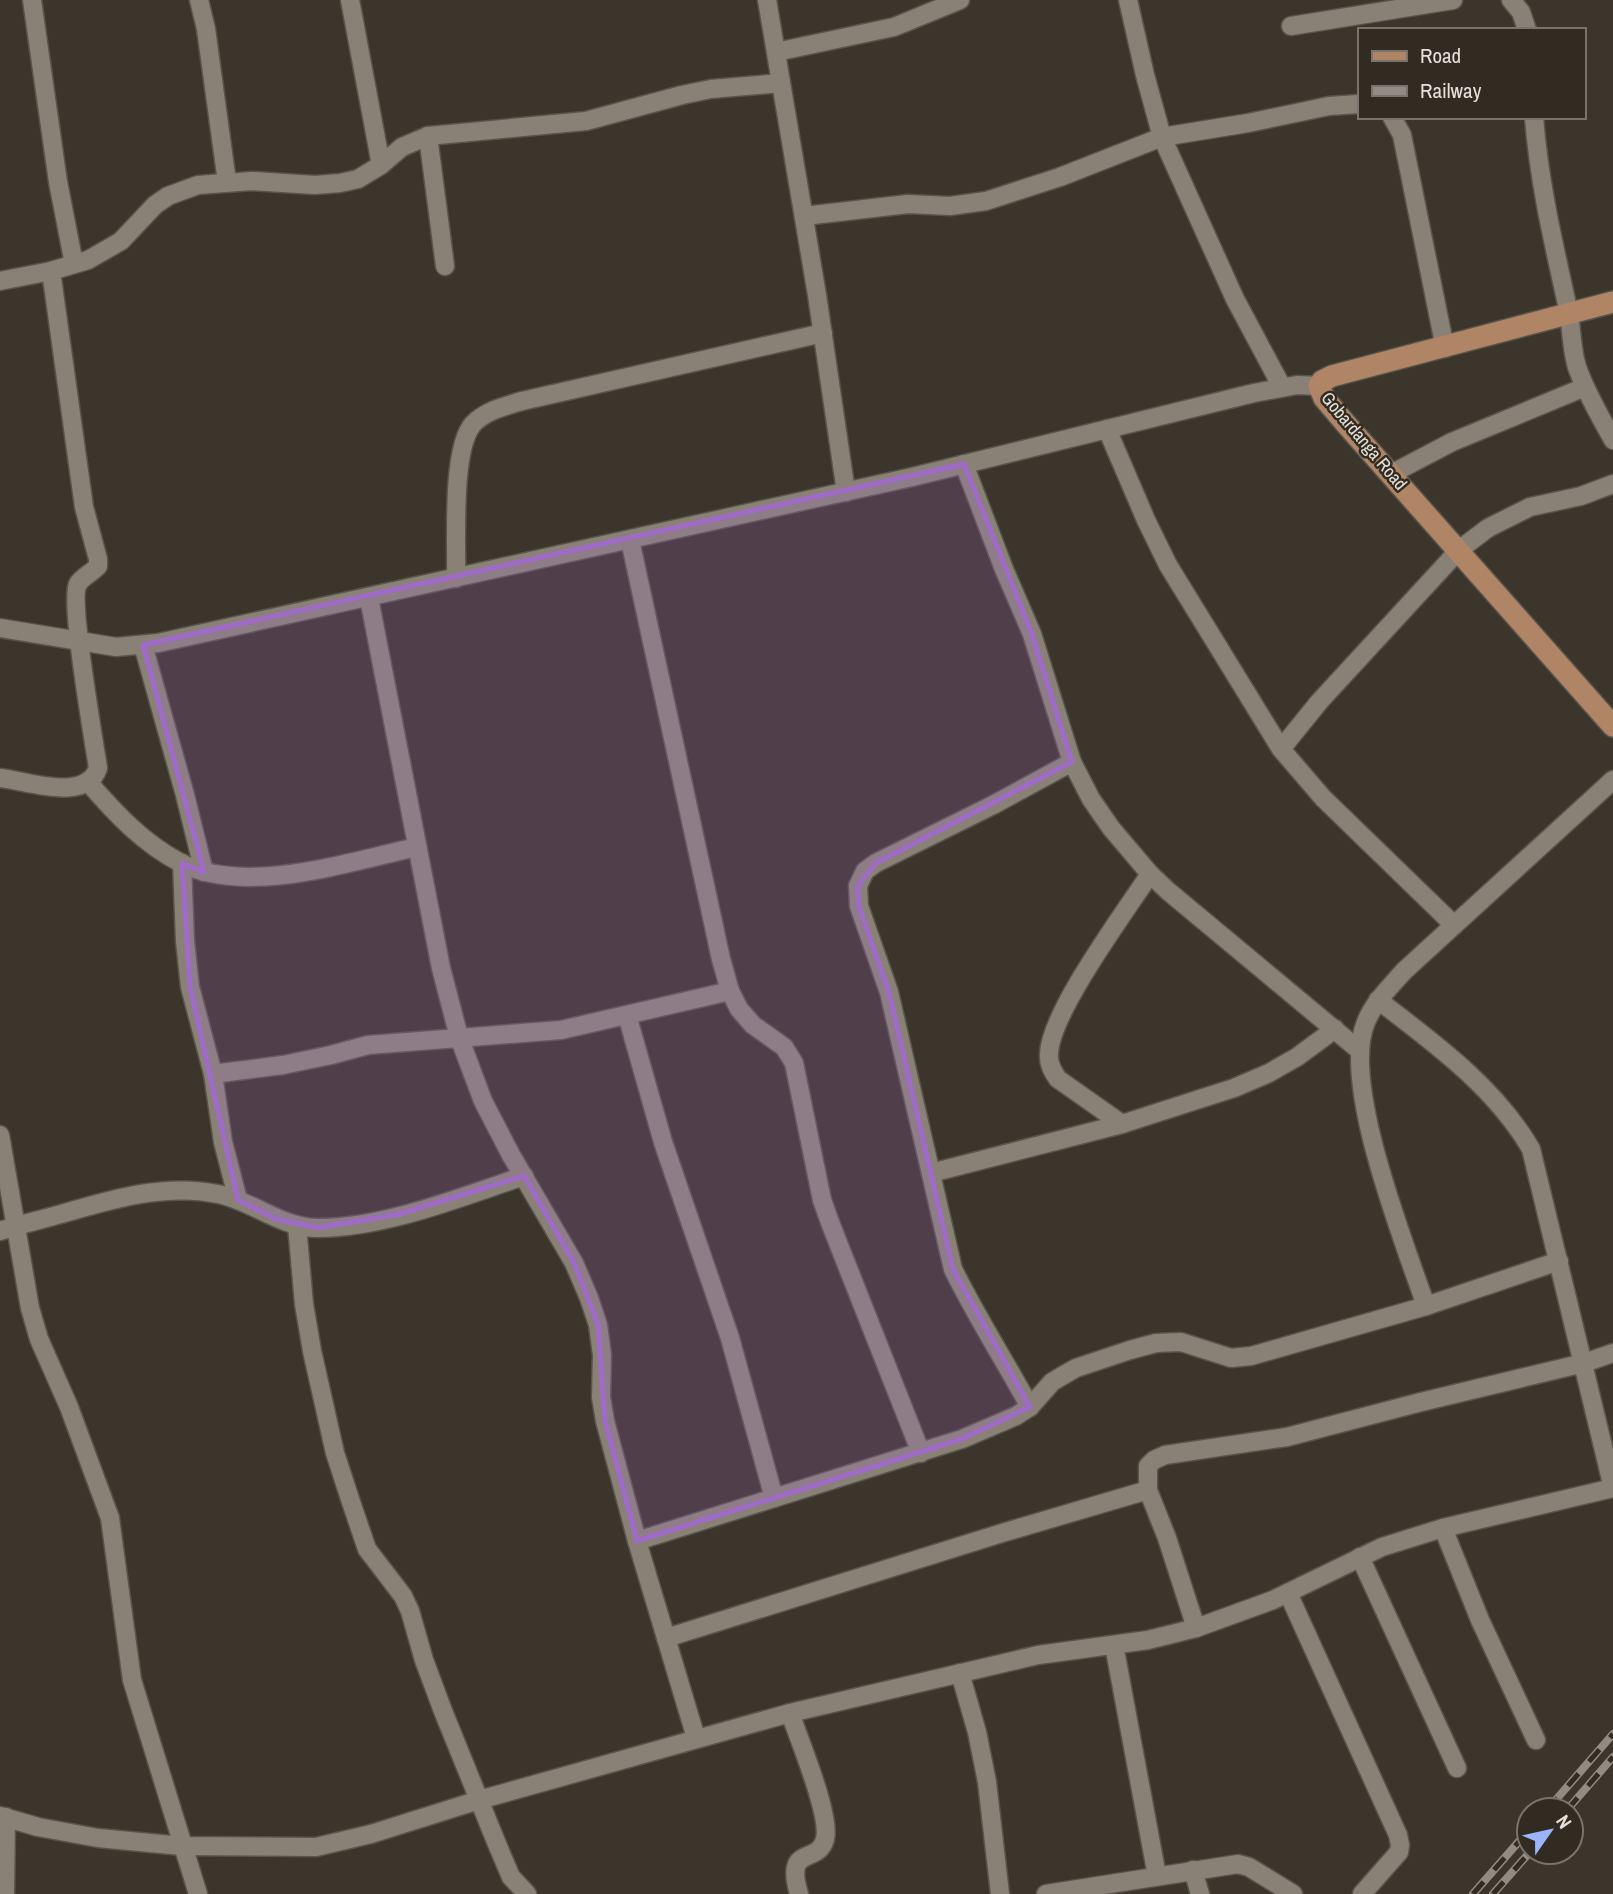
<svg xmlns="http://www.w3.org/2000/svg" width="1613" height="1894" font-family="'Archivo Narrow',sans-serif">
<style>
.lines{fill:none;stroke-linecap:round;stroke-linejoin:round}
.minor-casing{stroke:#59544b;stroke-width:21}
.major-casing{stroke:#59544b;stroke-width:24}
.minor{stroke:#8a8176;stroke-width:18}
.major{stroke:#b08566;stroke-width:21}
.rail-casing{stroke:#918b83;stroke-width:8}
.rail{stroke:#322b21;stroke-width:5;stroke-dasharray:16;stroke-linecap:butt}
.marked{fill:#a06bc8;fill-opacity:0.2;stroke:#a06bc8;stroke-width:5;stroke-linejoin:round}
.labels{text-anchor:middle;stroke-width:5;stroke-linejoin:round;paint-order:stroke}
.street-label{font-size:18px;fill:#e5e0da;stroke:#322b21}
</style>
<rect width="100%" height="100%" fill="#3c352b"/>
<g class="lines">
<defs>
<g id="minor">
<path d="M 32,0 L 58,182 L 74,264"/>
<path d="M 199,0 L 206,29 L 227,182"/>
<path d="M 350,0 L 381,165"/>
<path d="M 767,0 L 817,295 L 846,492"/>
<path d="M 1128,0 L 1145,75 L 1162,137 L 1235,299 L 1282,387"/>
<path d="M 1511,0 L 1521,12 L 1527,30"/>
<path d="M 1291,26 L 1453,0"/>
<path d="M 776,52 L 894,27 L 960,0"/>
<path d="M 1392,117 L 1402,135 L 1445,348"/>
<path d="M 1534,117 C 1539,183 1554,245 1568,309 C 1572,328 1571,348 1577,367 C 1586,393 1600,416 1613,440"/>
<path d="M 428,136 L 445,266"/>
<path d="M 804,216 L 908,204 L 950,206 L 986,201 L 1060,177 L 1162,137 L 1248,123 L 1329,106 L 1359,104"/>
<path d="M 0,281 L 51,271 L 88,260 L 121,241 L 155,205 L 168,196 L 198,185 L 252,181 L 315,185 L 340,183 L 358,179 L 381,165 L 402,147 L 428,136 L 586,121 L 682,95 L 711,89 L 781,83"/>
<path d="M 1107,429 L 1146,520 L 1168,565 L 1281,749 L 1323,798 L 1454,925"/>
<path d="M 964,464 L 1004,569 L 1032,634 L 1072,762 L 1091,799 L 1111,828 L 1150,874 L 1168,891 L 1359,1050"/>
<path d="M 1391,474 L 1452,442 L 1585,387"/>
<path d="M 630,540 L 721,959 L 730,991 L 739,1009 L 753,1025 L 784,1047 L 794,1063 L 822,1200 L 831,1225 L 921,1453"/>
<path d="M 456,578 C 457,543 451,449 473,424 C 485,411 505,406 522,401 L 823,333"/>
<path d="M 369,598 L 441,968 L 459,1037 L 483,1101 L 511,1155 L 574,1263 L 589,1298 L 598,1325 L 602,1355 L 601,1397 L 605,1421 L 637,1541 L 696,1738"/>
<path d="M 0,628 L 116,647 L 158,643 L 912,477 L 1254,393 L 1297,385 L 1319,386"/>
<path d="M 143,645 L 185,795 L 204,872"/>
<path d="M 1281,749 L 1319,702 L 1459,550 L 1488,528 L 1530,507 L 1581,496 L 1613,484"/>
<path d="M 0,778 C 28,781 86,803 98,768 C 94,742 69,599 78,584 C 82,577 92,573 98,566 L 98,559 L 84,507 L 51,271"/>
<path d="M 89,783 C 116,814 144,844 181,863 C 247,896 348,862 417,847"/>
<path d="M 182,863 L 185,941 L 190,987 L 213,1074 L 223,1142 L 238,1200"/>
<path d="M 627,1015 L 663,1142 L 730,1338 L 774,1498"/>
<path d="M 213,1074 L 283,1065 L 331,1055 L 368,1045 L 561,1030 L 730,991"/>
<path d="M 1122,1124 L 1058,1079 C 1053,1072 1048,1064 1049,1054 C 1050,1013 1125,912 1150,874"/>
<path d="M 0,1135 L 30,1308 L 39,1339 L 69,1407 L 110,1518 L 132,1680 L 198,1894"/>
<path d="M 931,1173 L 1122,1124 L 1234,1088 L 1269,1073 L 1297,1057 L 1335,1029"/>
<path d="M 297,1226 L 304,1304 L 312,1351 L 335,1453 L 351,1502 L 367,1549 L 403,1596 L 410,1611 L 424,1660 L 443,1711 L 497,1844 L 511,1877 L 527,1894"/>
<path d="M 0,1231 C 20,1224 41,1220 61,1214 C 112,1199 165,1183 218,1194 C 253,1201 281,1228 318,1228 C 384,1228 461,1197 524,1176"/>
<path d="M 1426,1306 C 1405,1244 1340,1082 1366,1022 C 1374,1002 1390,987 1404,971 L 1613,780"/>
<path d="M 1030,1407 C 1005,1361 976,1316 953,1269 L 889,992 L 859,906 L 858,886 L 865,871 L 876,863 L 993,805 L 1072,762"/>
<path d="M 1443,1528 L 1480,1620 L 1536,1740"/>
<path d="M 637,1541 L 962,1439 L 1016,1416 L 1030,1407 L 1052,1382 L 1062,1376 L 1076,1368 L 1130,1350 L 1156,1343 L 1181,1342 L 1231,1358 L 1251,1356 L 1426,1306 L 1559,1261"/>
<path d="M 1360,1557 L 1457,1768"/>
<path d="M 1288,1593 L 1398,1835 L 1400,1845 L 1399,1852 L 1362,1894"/>
<path d="M 1196,1628 L 1167,1538 L 1148,1490 L 1148,1466 L 1154,1460 L 1165,1455 L 1287,1437 L 1421,1402 L 1584,1363 L 1613,1353"/>
<path d="M 666,1638 L 1002,1533 L 1148,1490"/>
<path d="M 1114,1645 L 1157,1876"/>
<path d="M 960,1673 L 977,1732 L 987,1782 L 1000,1894"/>
<path d="M 790,1713 C 799,1739 831,1816 825,1839 C 818,1866 784,1843 799,1894"/>
<path d="M 0,1816 L 38,1827 L 98,1838 L 182,1846 L 316,1847 L 371,1834 L 479,1800 L 790,1713 L 1038,1655 L 1148,1640 L 1196,1628 L 1273,1600 L 1382,1547 L 1443,1528 L 1613,1488 L 1531,1149 C 1495,1087 1434,1043 1378,1000"/>
<path d="M 1193,1870 L 1200,1894"/>
<path d="M 5,1894 L 6,1817"/>
<path d="M 1046,1894 L 1238,1864 L 1249,1867 L 1293,1894"/>
</g>
<path id="major" d="M 1613,302 L 1332,376 L 1322,381 L 1319,386 L 1324,398 L 1346,424 L 1613,726"/>
</defs>
<!-- minor casing -->
<use href="#minor" class="minor-casing"/>
<!-- major casing -->
<use href="#major" class="major-casing"/>
<!-- minor -->
<use href="#minor" class="minor"/>
<!-- major -->
<use href="#major" class="major"/>
<defs>
<g id="rail">
<path d="M 1547,1810 L 1613,1734"/>
<path d="M 1567,1810 L 1613,1757"/>
<path d="M 1473,1894 L 1529,1830"/>
<path d="M 1493,1894 L 1530,1852"/>
</g>
</defs>
<!-- rail casing -->
<use href="#rail" class="rail-casing"/>
<!-- rail -->
<use href="#rail" class="rail"/>
</g>
<!-- marked area -->
<path class="marked" d="M 964,464 L 1032,634 L 1072,762 L 876,863 L 858,886 L 859,906 L 889,992 L 953,1269 L 1030,1407 L 962,1439 L 637,1541 L 605,1421 L 598,1325 L 574,1263 L 524,1176 L 400,1214 L 318,1228 L 276,1219 L 238,1200 L 190,987 L 182,863 L 204,872 L 143,645 Z"/>
<g class="labels">
<!-- street labels -->
<g class="street-label">
<text transform="translate(1364 441) rotate(50)" y="6">Gobardanga Road</text>
</g>
</g>
<!-- legend -->
<rect x="1358" y="28" width="228" height="91" fill="#322b21" stroke="#7a736b" stroke-width="2"/>
<rect x="1372" y="51" width="35" height="10" fill="#b08566" stroke="#7a736b" stroke-width="2"/>
<text x="1420" y="63" font-size="21" fill="#e5e0da">Road</text>
<rect x="1372" y="86" width="35" height="10" fill="#918b83" stroke="#7a736b" stroke-width="2"/>
<text x="1420" y="98" font-size="21" fill="#e5e0da">Railway</text>
<!-- north arrow -->
<g transform="translate(1550 1831) rotate(56)"><circle r="33" fill="#322b21" stroke="#7a736b" stroke-width="2"/>
<path d="M0-5L12 26L0 18L-12 26Z" fill="#9bb5fd"/>
<text y="-10" font-size="19" font-weight="bold" text-anchor="middle" fill="#e5e0da">N</text>
</g>
</svg>
